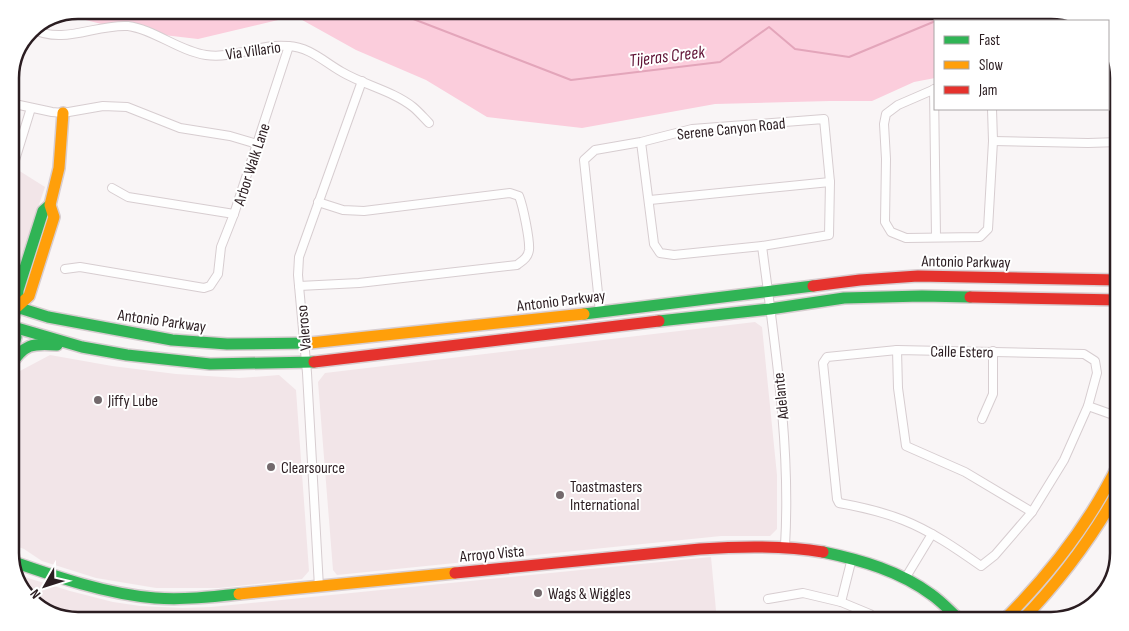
<svg xmlns="http://www.w3.org/2000/svg" width="1129" height="631" font-family="'Sofia Sans Condensed',sans-serif">
<style>
.built{fill:#f2e5e8}
.green{fill:#fbcddc}
.lines{fill:none;stroke-linecap:round;stroke-linejoin:round}
.stream{stroke:#e3a5ba;stroke-width:2}
.street-casing{stroke:#d7cdd0;stroke-width:10}
.fast-casing{stroke:#d7cdd0;stroke-width:14}
.slow-casing{stroke:#d7cdd0;stroke-width:14}
.jam-casing{stroke:#d7cdd0;stroke-width:14}
.street{stroke:#fefefe;stroke-width:8}
.fast{stroke:#30b455;stroke-width:11}
.slow{stroke:#ff9f0a;stroke-width:11}
.jam{stroke:#e5322d;stroke-width:11}
.poi-dot{fill:#73696c;stroke:#fff;stroke-width:2}
.labels{text-anchor:middle;stroke-width:4;stroke-linejoin:round;paint-order:stroke}
.street-label{font-size:16px;fill:#2b1d21;stroke:#fff}
.poi-label{font-size:16px;fill:#2b1d21;stroke:#fff;text-anchor:start}
.water-label{font-size:18px;font-style:italic;fill:#601436;stroke:#fff}
.rim{fill:none;stroke:#2b1d21;stroke-width:2.5}
</style>
<rect width="100%" height="100%" fill="#f9f5f6"/>
<!-- built -->
<g class="built">
<path d="M 10,165 L 45,187 L 13,281 L 10,282 Z"/>
<path d="M 755,322 L 762,327 L 777,475 L 777,529 L 770,536 L 721,536 L 337,575 L 333,570 L 318,382 L 325,373 Z"/>
<path d="M 50,355 L 112,366 L 176,374 L 239,378 L 279,375 L 296,390 L 309,571 L 302,579 L 219,588 L 156,588 L 96,578 L 42,561 L 24,549 L 10,544 L 10,391 L 18,372 Z"/>
<path d="M 711,557 L 717,621 L 78,621 L 44,612 L 19,587 L 15,574 L 70,591 L 113,602 L 140,606 L 183,608 L 211,607 Z"/>
</g>
<!-- green -->
<g class="green">
<path d="M 78,10 L 1051,10 L 1085,19 L 1087,21 L 935,21 L 935,78 L 914,82 L 872,101 L 830,101 L 715,104 L 582,128 L 487,117 L 426,80 L 356,50 L 295,16 L 198,39 L 129,31 L 66,15 Z"/>
<path d="M 1108,42 L 1119,74 L 1119,82 L 1108,84 Z"/>
</g>
<g class="lines">
<!-- stream -->
<g class="stream">
<path d="M 390,10 L 571,80 L 720,62 L 769,27 L 795,49 L 849,57 L 962,10"/>
<path d="M 1039,10 L 1051,21"/>
</g>
<defs>
<g id="street">
<path d="M 32,29 C 64,45 95,24 128,26 C 153,29 179,51 206,55 C 236,59 259,43 288,46 C 310,47 324,62 342,72 C 364,85 393,91 413,107 C 419,112 424,118 429,123"/>
<path d="M 934,89 L 936,237"/>
<path d="M 935,89 L 898,105 L 886,114 L 884,124 L 886,159 L 885,222 L 891,232 L 906,238 L 980,237 L 988,229 L 993,141 L 992,109"/>
<path d="M 1108,94 L 1119,94"/>
<path d="M 10,103 L 52,112 L 63,113 L 103,106 L 127,107 L 180,128 L 230,136 L 257,144"/>
<path d="M 993,141 L 1088,143 L 1119,142"/>
<path d="M 15,160 L 31,108"/>
<path d="M 112,188 L 128,197 L 234,214"/>
<path d="M 650,200 L 830,182"/>
<path d="M 762,246 C 775,346 791,446 785,546"/>
<path d="M 65,269 L 80,267 L 204,288 L 210,286 L 218,274 L 221,247 L 234,214 L 289,46"/>
<path d="M 299,286 L 359,283 L 517,265 C 522,261 528,258 529,250 C 530,240 523,206 519,196 L 510,193 L 364,211 L 343,210 L 318,202"/>
<path d="M 600,312 L 584,160 L 595,150 L 641,142 L 692,129 L 824,119 L 830,182 L 829,235 L 762,246 L 674,255 L 660,253 L 654,244 L 641,142"/>
<path d="M 897,350 L 1084,354 L 1095,361 L 1097,373 L 1088,406 L 1064,460 L 1032,512 L 995,555 L 981,566 C 957,549 931,531 903,520 C 883,512 861,507 839,503 L 837,499 L 823,363 L 827,357 Z"/>
<path d="M 897,350 L 898,388 L 906,446 L 965,472 L 1032,512"/>
<path d="M 1088,406 L 1119,417"/>
<path d="M 982,419 L 993,394 L 993,351"/>
<path d="M 906,577 L 932,534"/>
<path d="M 319,587 L 307,373 L 298,275 L 299,257 L 362,81"/>
<path d="M 768,599 L 803,593 L 841,602 L 870,614 L 878,621"/>
<path d="M 841,602 L 852,558"/>
</g>
<g id="fast">
<path d="M 10,305 L 48,317 L 172,340 L 227,344 L 310,343"/>
<path d="M 584,314 L 813,286"/>
<path d="M 659,321 L 770,309 L 844,298 L 922,296 L 970,297"/>
<path d="M 10,326 L 82,347 L 127,355 L 210,364 L 314,362"/>
<path d="M 10,359 L 16,337 L 11,326 L 17,307 L 18,290 L 43,211 L 50,205"/>
<path d="M 10,366 C 24,344 32,343 57,345"/>
<path d="M 823,552 C 861,560 900,571 932,595 C 942,602 951,612 961,621"/>
<path d="M 11,561 C 57,577 106,594 155,598 C 183,600 211,597 239,594"/>
</g>
<g id="slow">
<path d="M 17,307 L 29,296 L 54,217 L 50,205 L 59,168 L 63,113"/>
<path d="M 310,343 L 584,314"/>
<path d="M 239,594 L 455,573"/>
<path d="M 1003,621 C 1050,574 1090,523 1119,463"/>
<path d="M 1021,621 C 1060,581 1092,538 1119,490"/>
</g>
<g id="jam">
<path d="M 813,286 L 860,280 L 918,276 L 1119,280"/>
<path d="M 970,297 L 1119,300"/>
<path d="M 314,362 L 659,321"/>
<path d="M 455,573 L 700,549 C 742,546 783,545 823,552"/>
</g>
</defs>
<!-- street casing -->
<use href="#street" class="street-casing"/>
<!-- fast casing -->
<use href="#fast" class="fast-casing"/>
<!-- slow casing -->
<use href="#slow" class="slow-casing"/>
<!-- jam casing -->
<use href="#jam" class="jam-casing"/>
<!-- street -->
<use href="#street" class="street"/>
<!-- fast -->
<use href="#fast" class="fast"/>
<!-- slow -->
<use href="#slow" class="slow"/>
<!-- jam -->
<use href="#jam" class="jam"/>
</g>
<!-- markers -->
<g class="poi-dot">
<circle cx="98" cy="400" r="5"/>
<circle cx="271" cy="467" r="5"/>
<circle cx="560" cy="495" r="5"/>
<circle cx="538" cy="593" r="5"/>
</g>
<g class="labels">
<!-- street labels -->
<g class="street-label">
<text transform="translate(253 50) rotate(-8)" y="6">Via Villario</text>
<text transform="translate(731 128) rotate(-6)" y="6">Serene Canyon Road</text>
<text transform="translate(251 164) rotate(-72)" y="6">Arbor Walk Lane</text>
<text transform="translate(966 261) rotate(1)" y="6">Antonio Parkway</text>
<text transform="translate(561 300) rotate(-7)" y="6">Antonio Parkway</text>
<text transform="translate(162 320) rotate(8)" y="6">Antonio Parkway</text>
<text transform="translate(303 328) rotate(-95)" y="6">Valeroso</text>
<text transform="translate(962 351) rotate(1)" y="6">Calle Estero</text>
<text transform="translate(780 396) rotate(-96)" y="6">Adelante</text>
<text transform="translate(492 553) rotate(-5)" y="6">Arroyo Vista</text>
</g>
<!-- poi labels -->
<g class="poi-label">
<text x="108" y="406">Jiffy Lube</text>
<text x="281" y="473">Clearsource</text>
<text x="570" y="492">Toastmasters<tspan x="570" dy="18">International</tspan></text>
<text x="548" y="599">Wags &amp; Wiggles</text>
</g>
<!-- water labels -->
<g class="water-label">
<text transform="translate(667 56) rotate(-7)" y="6">Tijeras Creek</text>
</g>
</g>
<!-- crop -->
<path d="M0 0H1129V631H0ZM78 19H1051A59 59 0 0 1 1110 78V553A59 59 0 0 1 1051 612H78A59 59 0 0 1 19 553V78A59 59 0 0 1 78 19Z" fill="#fff" fill-rule="evenodd"/>
<path class="rim" d="M78 19H1051A59 59 0 0 1 1110 78V553A59 59 0 0 1 1051 612H78A59 59 0 0 1 19 553V78A59 59 0 0 1 78 19Z"/>
<!-- legend -->
<rect x="934" y="20" width="175" height="90" fill="#ffffff" stroke="#aaa5a6"/>
<rect x="944" y="36" width="25" height="8" fill="#30b455" stroke="#aaa5a6"/>
<text x="979" y="45" font-size="15" fill="#2b1d21">Fast</text>
<rect x="944" y="61" width="25" height="8" fill="#ff9f0a" stroke="#aaa5a6"/>
<text x="979" y="70" font-size="15" fill="#2b1d21">Slow</text>
<rect x="944" y="86" width="25" height="8" fill="#e5322d" stroke="#aaa5a6"/>
<text x="979" y="95" font-size="15" fill="#2b1d21">Jam</text>
<!-- north arrow -->
<g transform="translate(45 586) rotate(231)" stroke="#ffffff" stroke-width="4" paint-order="stroke">
<path d="M0-4L9 19L0 12L-9 19Z" fill="#2b1d21"/>
<text y="-8" font-size="14" font-weight="bold" text-anchor="middle" fill="#2b1d21">N</text>
</g>
</svg>
